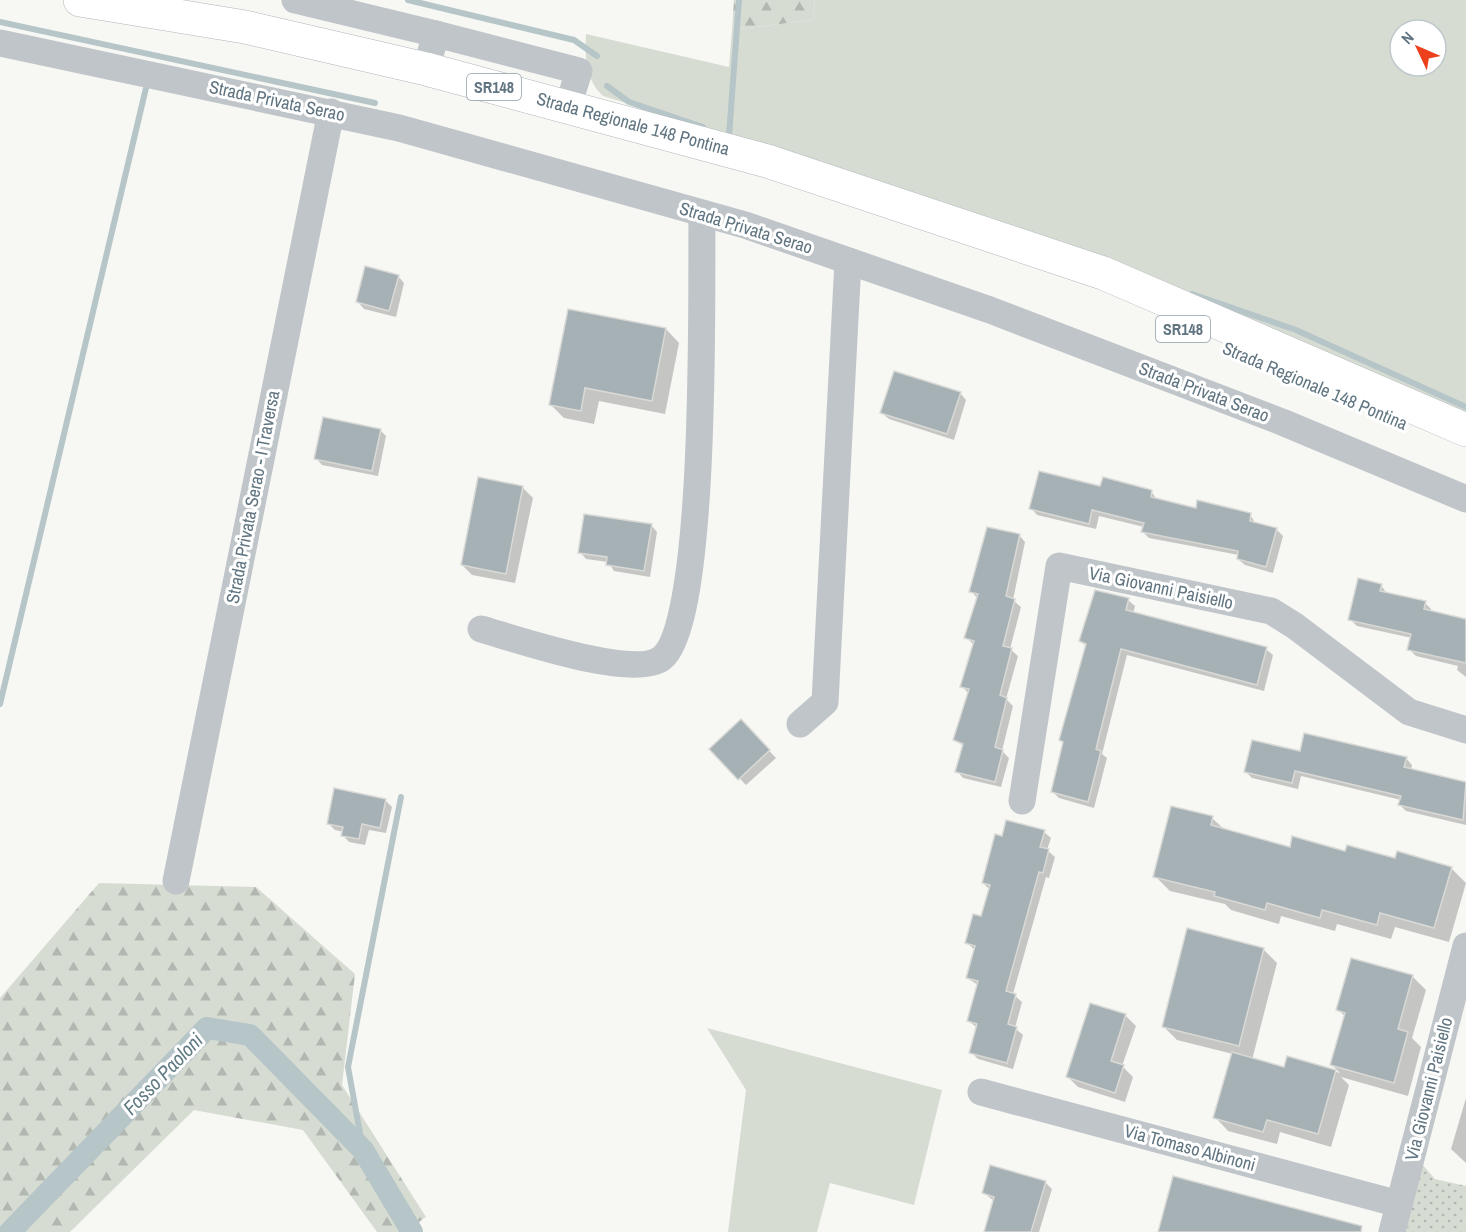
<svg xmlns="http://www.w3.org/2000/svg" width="1466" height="1232" font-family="'Archivo Narrow',sans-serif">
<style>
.grass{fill:#d7dcd3;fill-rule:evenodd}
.forest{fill:url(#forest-firs)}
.park{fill:url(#park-dots)}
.shadow{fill:#0003}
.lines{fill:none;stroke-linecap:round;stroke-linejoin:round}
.stream{stroke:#b6c5c8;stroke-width:6}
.canal{stroke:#b6c5c8;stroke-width:22}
.building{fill:#a6b1b6;stroke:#d9d9d6;stroke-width:1.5}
.major-casing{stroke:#b0b7bb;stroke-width:34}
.minor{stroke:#bfc5c8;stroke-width:27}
.major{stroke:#fff;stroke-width:33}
.labels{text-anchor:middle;stroke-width:6;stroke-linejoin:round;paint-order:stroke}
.shield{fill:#fff;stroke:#909ea7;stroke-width:1.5}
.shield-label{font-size:16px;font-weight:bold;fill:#607581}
.street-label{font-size:18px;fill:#607581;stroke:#fff}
.water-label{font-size:20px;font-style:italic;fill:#607b83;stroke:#fff}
</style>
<defs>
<pattern id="forest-firs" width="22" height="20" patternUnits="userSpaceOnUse" patternTransform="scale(1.5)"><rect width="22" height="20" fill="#d7dcd3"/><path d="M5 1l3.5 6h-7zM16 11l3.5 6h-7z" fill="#b2b7b1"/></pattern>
<pattern id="park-dots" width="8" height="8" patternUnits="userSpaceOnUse" patternTransform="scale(1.5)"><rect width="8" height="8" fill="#d7dcd3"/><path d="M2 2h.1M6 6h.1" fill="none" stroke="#b2b7b1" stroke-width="1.8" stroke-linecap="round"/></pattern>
</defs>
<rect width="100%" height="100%" fill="#f7f7f4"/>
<!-- grass -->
<g class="grass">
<path d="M 815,0 L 1466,0 L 1466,413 L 844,170 L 603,96 C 585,79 585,57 586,34 L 729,67 L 732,30 L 813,20 ZM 1400,30 L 1436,30 L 1436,66 L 1400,66 Z"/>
<path d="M 707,1028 L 942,1090 L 914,1205 L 830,1183 L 817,1232 L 728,1232 L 746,1090 Z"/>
</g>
<!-- forest -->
<g class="forest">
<path d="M 734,0 L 815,0 L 813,20 L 732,30 Z"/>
<path d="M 99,883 L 256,887 L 355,974 L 342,1085 L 426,1217 L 405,1232 L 377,1232 L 303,1130 L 194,1110 L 70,1232 L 0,1232 L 0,998 Z"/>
</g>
<!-- park -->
<path class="park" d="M 1422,1164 L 1435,1179 L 1466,1186 L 1466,1232 L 1406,1232 Z"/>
<!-- shadow -->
<g class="shadow">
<path d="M 398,276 L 404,283 L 396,317 L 364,309 L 358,302 Z"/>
<path d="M 666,329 L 679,343 L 665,414 L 599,401 L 594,424 L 564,418 L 551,405 Z"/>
<path d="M 960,393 L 966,400 L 954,440 L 889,419 L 882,413 Z"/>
<path d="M 380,430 L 386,436 L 378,476 L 322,465 L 316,458 Z"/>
<path d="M 523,488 L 533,498 L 515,583 L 472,575 L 462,565 Z"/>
<path d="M 1101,488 L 1151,491 L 1157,500 L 1198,509 L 1250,515 L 1256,524 L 1276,529 L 1283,536 L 1273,573 L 1245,565 L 1238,559 L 1239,555 L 1149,538 L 1143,532 L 1144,527 L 1099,516 L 1096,529 L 1037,515 L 1031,508 Z"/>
<path d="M 651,525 L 657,532 L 650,577 L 614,571 L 608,562 L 586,559 L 580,552 Z"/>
<path d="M 1019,535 L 1025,542 L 1013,600 L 1021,607 L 1010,649 L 1018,656 L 1006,699 L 1013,706 L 1002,751 L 1009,758 L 1001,787 L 963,778 L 957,771 L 964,747 L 955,739 L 968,693 L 962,686 L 974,645 L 966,637 L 977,598 L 971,591 Z"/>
<path d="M 1381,585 L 1387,594 L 1425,603 L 1431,609 L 1431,613 L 1466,621 L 1466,677 L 1457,670 L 1458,666 L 1416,656 L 1409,649 L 1412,638 L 1357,626 L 1350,619 Z"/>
<path d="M 1128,600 L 1135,606 L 1133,614 L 1266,649 L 1273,655 L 1264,691 L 1127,655 L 1102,754 L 1107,758 L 1094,808 L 1059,798 L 1053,792 L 1064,744 L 1060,740 L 1087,647 L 1081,641 Z"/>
<path d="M 741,721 L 776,758 L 746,785 L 711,749 Z"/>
<path d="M 1406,758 L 1412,765 L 1411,770 L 1466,783 L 1466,825 L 1406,811 L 1400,805 L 1401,800 L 1301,776 L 1298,789 L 1252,778 L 1246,772 Z"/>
<path d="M 385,800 L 392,807 L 386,833 L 369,830 L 365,845 L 349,842 L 343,835 L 344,832 L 335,830 L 328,823 Z"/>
<path d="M 1212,818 L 1225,830 L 1291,849 L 1346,853 L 1451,868 L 1466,883 L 1449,942 L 1395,927 L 1391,939 L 1337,924 L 1335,931 L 1281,916 L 1279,924 L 1231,910 L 1225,904 L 1170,891 L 1155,876 Z"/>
<path d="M 1044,832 L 1051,838 L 1047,850 L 1055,857 L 1049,878 L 1046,877 L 1013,994 L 1022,1002 L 1015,1028 L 1023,1035 L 1013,1069 L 978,1059 L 971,1052 L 978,1028 L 968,1021 L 978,985 L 967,978 L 975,950 L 967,943 L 982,918 L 990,890 L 983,883 L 1003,838 Z"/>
<path d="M 1263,949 L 1277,963 L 1252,1060 L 1285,1069 L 1288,1058 L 1340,1073 L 1332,1065 L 1346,1017 L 1338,1010 L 1412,976 L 1426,990 L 1412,1038 L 1421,1047 L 1408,1096 L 1341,1077 L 1349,1085 L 1331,1147 L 1280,1132 L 1277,1144 L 1228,1131 L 1215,1117 L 1233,1054 L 1177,1040 L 1163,1026 Z"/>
<path d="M 1091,1005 L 1126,1016 L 1136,1026 L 1122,1066 L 1133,1077 L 1125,1102 L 1078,1087 L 1068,1077 Z"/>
<path d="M 1466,1098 L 1466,1163 L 1451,1149 Z"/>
<path d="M 1045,1182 L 1052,1189 L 1039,1232 L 985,1232 L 994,1201 L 984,1193 Z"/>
</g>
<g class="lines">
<!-- stream -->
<g class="stream">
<path d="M 408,0 L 574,40 L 597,56"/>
<path d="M 0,22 L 375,103"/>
<path d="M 607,86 L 629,102 L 703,127"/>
<path d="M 729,136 L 739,0"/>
<path d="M 1192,294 L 1296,330 L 1466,407"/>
<path d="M 0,704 L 146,88"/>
<path d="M 363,1150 L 348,1067 L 401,797"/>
</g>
<!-- canal -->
<path class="canal" d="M 10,1232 L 207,1028 L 250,1035 L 363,1150 L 412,1232"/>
</g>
<!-- building -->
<g class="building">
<path d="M 365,266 L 399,275 L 389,311 L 356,302 Z"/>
<path d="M 568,309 L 666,328 L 652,401 L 585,388 L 581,411 L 549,405 Z"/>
<path d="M 894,371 L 961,392 L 947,434 L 880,413 Z"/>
<path d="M 323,417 L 381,429 L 372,471 L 314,459 Z"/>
<path d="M 1039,471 L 1100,486 L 1103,477 L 1152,490 L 1151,497 L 1196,508 L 1197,500 L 1251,513 L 1250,521 L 1277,528 L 1266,567 L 1237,559 L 1238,551 L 1141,532 L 1144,523 L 1092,510 L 1089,524 L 1029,509 Z"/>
<path d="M 478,477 L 523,486 L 506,574 L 461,565 Z"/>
<path d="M 584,514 L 652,524 L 644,571 L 606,565 L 607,557 L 578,553 Z"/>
<path d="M 987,527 L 1020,534 L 1006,596 L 1015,599 L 1003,646 L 1012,648 L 1000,695 L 1007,698 L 995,747 L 1003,750 L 995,782 L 955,772 L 963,744 L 953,740 L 969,689 L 960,687 L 974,641 L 964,638 L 978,594 L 969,592 Z"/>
<path d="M 1358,578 L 1382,584 L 1380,591 L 1426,601 L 1424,609 L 1466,619 L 1466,663 L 1407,650 L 1411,634 L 1348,620 Z"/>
<path d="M 1095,590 L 1129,598 L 1126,610 L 1267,647 L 1257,685 L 1121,649 L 1096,749 L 1101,751 L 1088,802 L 1051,792 L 1063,742 L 1059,740 L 1086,644 L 1079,641 Z"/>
<path d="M 741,719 L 770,750 L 738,780 L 709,749 Z"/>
<path d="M 1304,733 L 1407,757 L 1404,767 L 1466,782 L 1463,820 L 1398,805 L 1401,796 L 1295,771 L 1292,783 L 1244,772 L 1252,740 L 1300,751 Z"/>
<path d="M 334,788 L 386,799 L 380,828 L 362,824 L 359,839 L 341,836 L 343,827 L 327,824 Z"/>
<path d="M 1171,806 L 1213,816 L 1211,825 L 1290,847 L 1292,836 L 1345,851 L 1347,845 L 1395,858 L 1397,851 L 1452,867 L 1434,928 L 1380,913 L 1377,925 L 1322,910 L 1320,918 L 1267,903 L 1265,910 L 1214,896 L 1215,892 L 1153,877 Z"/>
<path d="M 1006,820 L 1045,830 L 1040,847 L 1049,849 L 1043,873 L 1039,872 L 1006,991 L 1016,994 L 1008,1024 L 1017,1027 L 1007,1063 L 969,1053 L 977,1024 L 967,1021 L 978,981 L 966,978 L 975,946 L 965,943 L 973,914 L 981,916 L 990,885 L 982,883 L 995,834 L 1002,836 Z"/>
<path d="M 1187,928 L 1264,948 L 1239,1046 L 1162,1027 Z"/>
<path d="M 1351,958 L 1413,975 L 1398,1029 L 1408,1032 L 1394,1083 L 1330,1065 L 1345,1013 L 1336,1010 Z"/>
<path d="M 1090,1003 L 1126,1014 L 1111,1061 L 1124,1065 L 1115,1093 L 1066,1077 Z"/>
<path d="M 1232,1052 L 1284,1067 L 1287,1056 L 1336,1070 L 1318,1134 L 1267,1120 L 1263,1132 L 1213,1118 Z"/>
<path d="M 990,1165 L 1046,1181 L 1031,1232 L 984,1232 L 994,1197 L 982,1193 Z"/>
<path d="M 1173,1176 L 1362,1226 L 1361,1232 L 1158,1232 Z"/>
</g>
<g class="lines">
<defs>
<path id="major" d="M 80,0 L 245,27 L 426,69 L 767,161 L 1103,273 L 1466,430"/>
</defs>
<!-- major casing -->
<use href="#major" class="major-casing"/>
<!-- minor -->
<g class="minor">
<path d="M 295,0 L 436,34"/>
<path d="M 0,43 L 399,128 L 745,225 L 990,310 L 1282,422 L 1466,499"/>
<path d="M 426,69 L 436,34 L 579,71 L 568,106"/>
<path d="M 481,629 C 516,639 634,680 662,658 C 708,621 701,284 702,214"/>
<path d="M 800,724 L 825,702 L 848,261"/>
<path d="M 1022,801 L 1059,566 L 1271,611 L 1295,626 L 1409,712 L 1466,730"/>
<path d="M 176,881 L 331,112"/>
<path d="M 981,1092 L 1399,1204"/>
<path d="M 1392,1232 L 1466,946"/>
</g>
<!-- major -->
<use href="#major" class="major"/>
</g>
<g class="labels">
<!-- shield labels -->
<g class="shield">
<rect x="467" y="74" width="54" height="26" rx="4.5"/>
<rect x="1156" y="316" width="54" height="26" rx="4.5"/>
</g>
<g class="shield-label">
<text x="494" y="93">SR148</text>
<text x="1183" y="335">SR148</text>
</g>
<!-- street labels -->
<g class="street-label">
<text transform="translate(277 101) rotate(12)" y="6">Strada Privata Serao</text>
<text transform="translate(633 124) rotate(15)" y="6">Strada Regionale 148 Pontina</text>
<text transform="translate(746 228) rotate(17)" y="6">Strada Privata Serao</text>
<text transform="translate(1315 386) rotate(23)" y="6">Strada Regionale 148 Pontina</text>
<text transform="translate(1204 392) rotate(21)" y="6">Strada Privata Serao</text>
<text transform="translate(253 497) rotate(-79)" y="6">Strada Privata Serao - I Traversa</text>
<text transform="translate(1161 588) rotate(12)" y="6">Via Giovanni Paisiello</text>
<text transform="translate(1429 1089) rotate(-76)" y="6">Via Giovanni Paisiello</text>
<text transform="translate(1190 1148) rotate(15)" y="6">Via Tomaso Albinoni</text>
</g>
<!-- water labels -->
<g class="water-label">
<text transform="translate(163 1074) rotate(-46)" y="7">Fosso Paoloni</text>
</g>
</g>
<!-- north arrow -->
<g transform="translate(1418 48) rotate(314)"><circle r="28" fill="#ffffff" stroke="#bfc8cd" stroke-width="1.5"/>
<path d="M0-4.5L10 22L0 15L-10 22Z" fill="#ed411e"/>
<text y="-9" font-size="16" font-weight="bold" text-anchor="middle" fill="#607581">N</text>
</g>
</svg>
